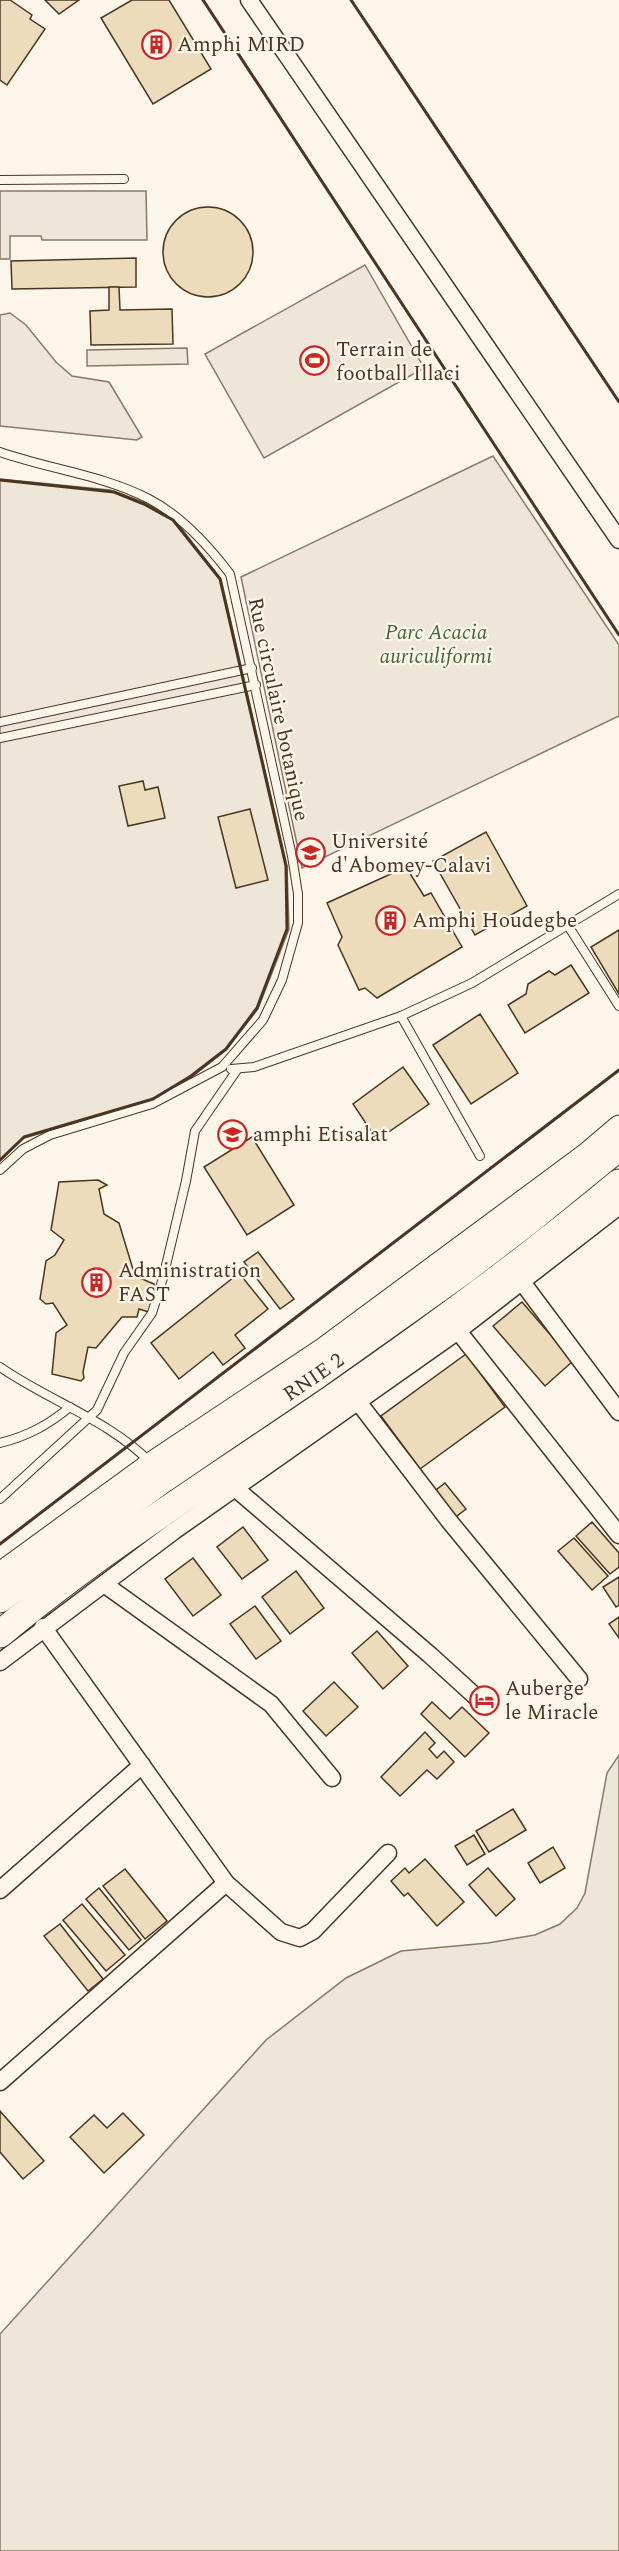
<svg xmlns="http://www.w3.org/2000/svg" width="619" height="2551" font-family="Spectral,serif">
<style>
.green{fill:#ede6d9;stroke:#887966;stroke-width:1.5}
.building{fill:#ecdcbc;stroke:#4a3520;stroke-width:1.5}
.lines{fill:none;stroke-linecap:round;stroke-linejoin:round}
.service-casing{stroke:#4a3520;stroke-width:10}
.minor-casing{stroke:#4a3520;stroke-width:19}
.tertiary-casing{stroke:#4a3520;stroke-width:23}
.trunk-casing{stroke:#4a3520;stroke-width:29}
.service{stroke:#fbf6e9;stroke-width:8}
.minor{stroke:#fbf6e9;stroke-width:16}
.tertiary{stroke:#fbf6e9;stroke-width:21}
.trunk{stroke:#fbf6e9;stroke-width:27}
.wall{stroke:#4a3520;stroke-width:3}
.labels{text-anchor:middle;stroke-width:4.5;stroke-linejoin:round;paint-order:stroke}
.poi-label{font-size:21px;fill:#4a3520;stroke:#fbf6e9;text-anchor:start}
.park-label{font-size:21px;font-style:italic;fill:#436837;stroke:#fbf6e9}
.street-label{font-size:21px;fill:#4a3520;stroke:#fbf6e9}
</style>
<rect width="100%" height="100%" fill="#fbf6e9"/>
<!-- green -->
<g class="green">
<path d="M 0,191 L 146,191 L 147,240 L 42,240 L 41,236 L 10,236 L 10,259 L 0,259 Z"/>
<path d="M 365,265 L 424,368 L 264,458 L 205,354 Z"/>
<path d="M 10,313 L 26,325 L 56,362 L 72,376 L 109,382 L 142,437 L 137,440 L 0,426 L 0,315 Z"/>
<path d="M 187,348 L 188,364 L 87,366 L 87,350 Z"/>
<path d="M 493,456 L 619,645 L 619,716 L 302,868 L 241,577 Z"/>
<path d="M 0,479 L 110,490 L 145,503 L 174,519 L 221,579 L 287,866 L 289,929 L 258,1009 L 226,1050 L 192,1077 L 153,1100 L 24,1138 L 0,1161 Z"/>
<path d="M 619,1755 L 619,2551 L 0,2551 L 0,2334 L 266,2040 L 346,1978 L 401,1951 L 488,1943 L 535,1935 L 560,1924 L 577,1908 L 585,1893 L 607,1773 Z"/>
</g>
<!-- building -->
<g class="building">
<path d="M 0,0 L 10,0 L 32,15 L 30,19 L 45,29 L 7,85 L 0,80 Z"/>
<path d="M 45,0 L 79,0 L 59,14 Z"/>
<path d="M 132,0 L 169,0 L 211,69 L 153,104 L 101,18 Z"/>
<circle cx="208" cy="252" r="45"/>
<path d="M 136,258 L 136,287 L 12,289 L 11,261 Z"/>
<path d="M 109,287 L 119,287 L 120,310 L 172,309 L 173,344 L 91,345 L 90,311 L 109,310 Z"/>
<path d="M 143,781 L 145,790 L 158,787 L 165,818 L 128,826 L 119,786 Z"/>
<path d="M 250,809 L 268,880 L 236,888 L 218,817 Z"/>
<path d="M 486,832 L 527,906 L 475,935 L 433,861 Z"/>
<path d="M 406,867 L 424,896 L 431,893 L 462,947 L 377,998 L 365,988 L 359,990 L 338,945 L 342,937 L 327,903 Z"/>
<path d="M 619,930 L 619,994 L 591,947 Z"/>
<path d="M 571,965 L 589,993 L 525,1033 L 508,1005 L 526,994 L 528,984 L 549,971 L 555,975 Z"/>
<path d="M 480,1014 L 518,1073 L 471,1104 L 433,1045 Z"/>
<path d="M 403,1067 L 429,1104 L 377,1140 L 353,1104 Z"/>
<path d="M 252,1137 L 294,1205 L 247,1235 L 204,1167 Z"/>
<path d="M 98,1180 L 107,1185 L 99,1189 L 104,1214 L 119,1223 L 135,1276 L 154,1284 L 155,1301 L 152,1313 L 139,1309 L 137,1317 L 122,1317 L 96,1348 L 88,1347 L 83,1372 L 84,1378 L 81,1381 L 52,1374 L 56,1333 L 67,1325 L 53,1303 L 46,1304 L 40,1299 L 46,1261 L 55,1255 L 64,1240 L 51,1230 L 59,1182 Z"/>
<path d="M 258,1252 L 294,1299 L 280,1309 L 244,1262 Z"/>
<path d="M 239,1273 L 268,1309 L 235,1335 L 245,1348 L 223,1365 L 213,1352 L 179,1379 L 151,1343 Z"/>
<path d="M 522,1302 L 573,1361 L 545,1386 L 493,1326 Z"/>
<path d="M 466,1354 L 505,1407 L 420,1469 L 381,1416 Z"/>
<path d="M 445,1483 L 466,1509 L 453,1519 L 432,1493 Z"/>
<path d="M 592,1522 L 619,1553 L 619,1567 L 610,1574 L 576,1536 Z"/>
<path d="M 243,1527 L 268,1560 L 242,1579 L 217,1547 Z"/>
<path d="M 574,1538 L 608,1576 L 592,1590 L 558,1551 Z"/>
<path d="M 193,1558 L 221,1595 L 193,1616 L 165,1579 Z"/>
<path d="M 296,1571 L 324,1608 L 290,1634 L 262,1597 Z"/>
<path d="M 619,1577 L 619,1605 L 616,1607 L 603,1587 Z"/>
<path d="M 255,1606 L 281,1641 L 256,1659 L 230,1624 Z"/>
<path d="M 619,1617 L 619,1638 L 609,1624 Z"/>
<path d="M 377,1631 L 408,1666 L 383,1689 L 352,1653 Z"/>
<path d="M 334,1682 L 358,1707 L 326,1736 L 303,1711 Z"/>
<path d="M 432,1702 L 450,1719 L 462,1707 L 489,1733 L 465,1757 L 421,1714 Z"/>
<path d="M 425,1732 L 435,1743 L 429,1749 L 437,1758 L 444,1751 L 454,1762 L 437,1779 L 427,1770 L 400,1796 L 381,1777 Z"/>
<path d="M 513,1809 L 526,1830 L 489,1852 L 476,1831 Z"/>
<path d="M 474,1835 L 485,1854 L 467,1865 L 455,1846 Z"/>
<path d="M 553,1847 L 565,1868 L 540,1883 L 528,1863 Z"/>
<path d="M 425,1859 L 464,1902 L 437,1926 L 408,1893 L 404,1896 L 391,1881 L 405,1868 L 409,1873 Z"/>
<path d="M 488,1868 L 515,1899 L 496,1916 L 469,1885 Z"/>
<path d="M 125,1869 L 167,1921 L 145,1939 L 103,1886 Z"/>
<path d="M 99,1888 L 141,1940 L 129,1950 L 86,1899 Z"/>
<path d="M 82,1904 L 125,1955 L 106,1971 L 63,1920 Z"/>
<path d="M 60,1924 L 103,1979 L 88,1991 L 44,1936 Z"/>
<path d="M 0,2111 L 44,2161 L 23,2179 L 0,2152 Z"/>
<path d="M 123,2113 L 144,2135 L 104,2173 L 70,2137 L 94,2115 L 107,2128 Z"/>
</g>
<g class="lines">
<defs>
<g id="service">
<path d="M 0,180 L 124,179"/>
<path d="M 0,452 C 48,469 103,475 149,499 C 182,516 208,545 230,574 L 292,856 L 298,894 L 298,923 L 282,980 L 263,1020 L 222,1067 L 152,1104 L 50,1135 L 23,1149 L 0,1170"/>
<path d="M 0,722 L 252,668"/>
<path d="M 0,738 L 256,685"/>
<path d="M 567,924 L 619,1006"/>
<path d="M 401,1016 L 480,1156"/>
<path d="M 231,1069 L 254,1067 L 401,1016 L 472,983 L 619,894"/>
<path d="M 0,1367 C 49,1401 109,1420 151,1463"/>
<path d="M 0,1443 C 28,1436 48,1425 70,1407"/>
<path d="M 0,1499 L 97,1410 L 124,1353 L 152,1313 L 163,1278 L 186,1181 L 195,1131 L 237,1070"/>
</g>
<g id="minor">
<path d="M 249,0 L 619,540"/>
<path d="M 522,1282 L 619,1412"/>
<path d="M 458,1331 L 619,1535"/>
<path d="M 359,1403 L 450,1522 L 579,1679"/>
<path d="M 235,1488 L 430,1655 L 486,1706"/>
<path d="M 104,1584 L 271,1704 L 332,1778"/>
<path d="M 43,1627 L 226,1883 L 281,1932 L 300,1938 L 313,1931 L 388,1853"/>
<path d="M 0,1662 L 174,1531 L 458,1331 L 619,1206"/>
<path d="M 0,1890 L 142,1765"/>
<path d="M 0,2082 L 226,1883"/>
</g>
<path id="tertiary" d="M 0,1573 L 151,1463 L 324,1348 L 586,1154 L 619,1126"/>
<g id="trunk">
<path id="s1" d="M 0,1599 L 163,1479 L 318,1374 L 463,1271 L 527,1222 L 619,1147"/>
<path d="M 0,1634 C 106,1545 226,1472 340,1393 C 435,1327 530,1257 619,1183"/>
</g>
</defs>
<!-- service casing -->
<use href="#service" class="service-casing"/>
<!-- minor casing -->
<use href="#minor" class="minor-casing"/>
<!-- tertiary casing -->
<use href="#tertiary" class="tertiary-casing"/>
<!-- trunk casing -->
<use href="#trunk" class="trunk-casing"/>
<!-- service -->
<use href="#service" class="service"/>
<!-- minor -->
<use href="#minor" class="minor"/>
<!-- tertiary -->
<use href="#tertiary" class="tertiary"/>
<!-- trunk -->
<use href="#trunk" class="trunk"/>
<!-- wall -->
<g class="wall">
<path d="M 203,0 L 619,635"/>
<path d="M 351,0 L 619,402"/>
<path d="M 0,480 L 114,492 L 144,504 L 173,520 L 220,579 L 286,866 L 287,929 L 257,1008 L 226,1049 L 191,1076 L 153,1099 L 24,1137 L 0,1160"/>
<path d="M 0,1544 L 619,1070"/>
</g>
</g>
<!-- icons -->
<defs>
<symbol id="building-ring" viewBox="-11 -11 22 22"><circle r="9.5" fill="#fbf6e9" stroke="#c62828" stroke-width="1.5"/><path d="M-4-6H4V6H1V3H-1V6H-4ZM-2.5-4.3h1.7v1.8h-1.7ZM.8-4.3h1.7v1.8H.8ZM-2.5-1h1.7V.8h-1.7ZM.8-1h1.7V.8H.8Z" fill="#c62828"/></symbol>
<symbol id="stadium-ring" viewBox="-11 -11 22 22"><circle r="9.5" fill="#fbf6e9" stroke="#c62828" stroke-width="1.5"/><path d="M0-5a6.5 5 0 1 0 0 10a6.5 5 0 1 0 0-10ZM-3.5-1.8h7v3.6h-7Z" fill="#c62828"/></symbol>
<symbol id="university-ring" viewBox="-11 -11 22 22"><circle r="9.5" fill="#fbf6e9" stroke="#c62828" stroke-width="1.5"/><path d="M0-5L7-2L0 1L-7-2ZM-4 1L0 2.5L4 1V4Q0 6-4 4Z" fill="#c62828"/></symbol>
<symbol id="hotel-ring" viewBox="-11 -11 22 22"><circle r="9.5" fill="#fbf6e9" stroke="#c62828" stroke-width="1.5"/><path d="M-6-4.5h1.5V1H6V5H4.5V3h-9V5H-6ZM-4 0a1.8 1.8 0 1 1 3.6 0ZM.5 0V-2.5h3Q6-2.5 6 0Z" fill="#c62828"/></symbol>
</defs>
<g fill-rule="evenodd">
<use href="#building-ring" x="140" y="28" width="33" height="33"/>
<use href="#stadium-ring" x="298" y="344" width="33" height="33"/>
<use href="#university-ring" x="294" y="836" width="33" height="33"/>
<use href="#building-ring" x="374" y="904" width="33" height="33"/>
<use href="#university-ring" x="216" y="1118" width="33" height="33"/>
<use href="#building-ring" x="80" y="1266" width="33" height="33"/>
<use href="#hotel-ring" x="468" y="1684" width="33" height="33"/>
</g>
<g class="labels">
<!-- poi labels -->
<g class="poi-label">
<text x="177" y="51">Amphi MIRD</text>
<text x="336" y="356">Terrain de<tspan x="336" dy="24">football Illaci</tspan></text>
<text x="331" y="848">Université<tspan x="331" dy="24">d'Abomey-Calavi</tspan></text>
<text x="412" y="927">Amphi Houdegbe</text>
<text x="253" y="1141">amphi Etisalat</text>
<text x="118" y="1277">Administration<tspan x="118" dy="24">FAST</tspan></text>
<text x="505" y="1695">Auberge<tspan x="505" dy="24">le Miracle</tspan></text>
</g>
<!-- park labels -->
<g class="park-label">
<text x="436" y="639">Parc Acacia<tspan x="436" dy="24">auriculiformi</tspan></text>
</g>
<!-- street labels -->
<g class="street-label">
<text transform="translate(279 709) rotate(78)" y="7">Rue circulaire botanique</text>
<text dy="7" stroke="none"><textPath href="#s1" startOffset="384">RNIE 2</textPath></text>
</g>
</g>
</svg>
